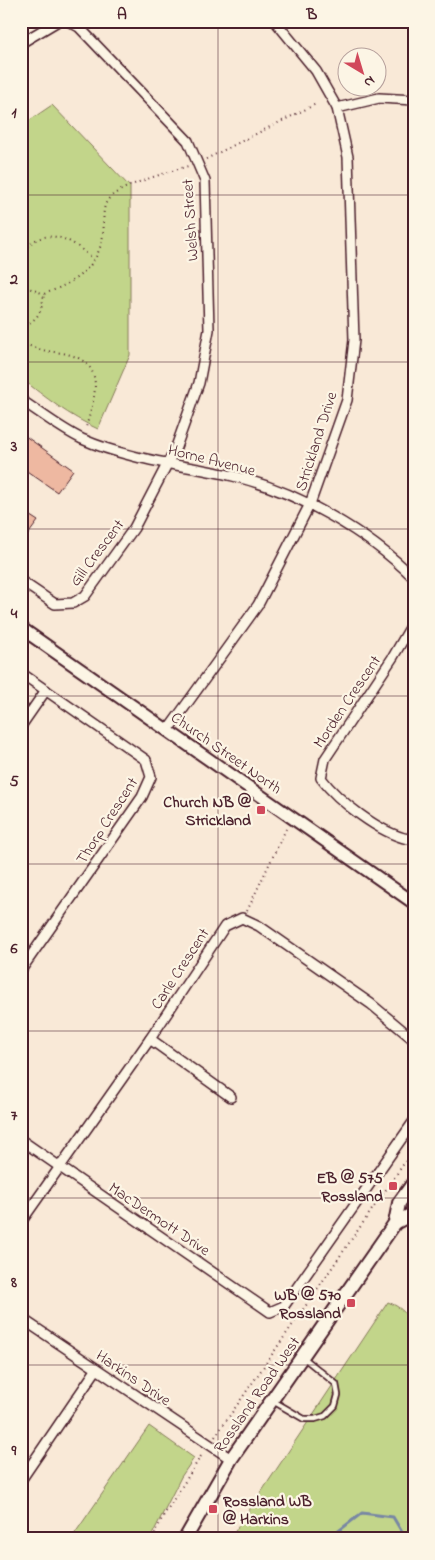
<svg xmlns="http://www.w3.org/2000/svg" width="435" height="1560" font-family="'Indie Flower',sans-serif">
<style>
.green{fill:#c2d58a;stroke:#867a5a}
.lines{fill:none;stroke-linecap:round;stroke-linejoin:round}
.stream{stroke:#7887a4;stroke-width:3}
.building{fill:#eeb8a1;stroke:#4a1f2b}
.service-casing{stroke:#4a1f2b;stroke-width:8}
.minor-casing{stroke:#4a1f2b;stroke-width:12}
.tertiary-casing{stroke:#4a1f2b;stroke-width:15}
.secondary-casing{stroke:#4a1f2b;stroke-width:16}
.path{stroke:#4a1f2b;stroke-width:2;stroke-dasharray:1 4;stroke-linecap:butt}
.service{stroke:#fcf5e5;stroke-width:4.5}
.minor{stroke:#fcf5e5;stroke-width:9}
.tertiary{stroke:#fcf5e5;stroke-width:11}
.secondary{stroke:#fcf5e5;stroke-width:12}
.grid{fill:none;stroke:#4a1f2b;stroke-width:1;stroke-opacity:0.55}
.poi-dot{fill:#d1495b;stroke:#fcf5e5;stroke-width:2}
.labels{text-anchor:middle;stroke-width:4.5;stroke-linejoin:round;paint-order:stroke}
.street-label{font-size:16px;fill:#4a1f2b;stroke:#fcf5e5}
.poi-label{font-size:16px;font-weight:bold;fill:#4a1f2b;stroke:#fcf5e5;text-anchor:end}
.neatline{fill:none;stroke:#4a1f2b;stroke-width:2}
.grid-label{font-size:16px;text-anchor:middle;font-weight:bold;fill:#4a1f2b}
</style>
<rect width="100%" height="100%" fill="#f9e9d7"/>
<filter id="ink" filterUnits="userSpaceOnUse"><feTurbulence type="fractalNoise" baseFrequency=".02" numOctaves="2"/><feDisplacementMap in="SourceGraphic" scale="10" xChannelSelector="R" yChannelSelector="G"/><feConvolveMatrix kernelMatrix="1 2 1 2 8 2 1 2 1" color-interpolation-filters="sRGB"/></filter>
<g filter="url(#ink)">
<!-- green -->
<g class="green">
<path d="M 52,105 L 130,187 L 130,355 L 98,429 C 69,416 46,398 21,378 L 21,126 Z"/>
<path d="M 388,1302 C 413,1312 408,1324 414,1344 L 414,1539 L 230,1539 Z"/>
<path d="M 149,1426 L 194,1458 L 181,1477 L 150,1539 L 71,1539 Z"/>
</g>
<g class="lines">
<!-- stream -->
<path class="stream" d="M 334,1539 L 336,1533 L 362,1513 L 393,1517 L 406,1539"/>
</g>
<!-- building -->
<g class="building">
<path d="M 21,433 L 73,470 L 57,492 L 21,467 Z"/>
<path d="M 21,510 L 38,521 L 21,544 Z"/>
</g>
<g class="lines">
<defs>
<path id="service" d="M 273,1401 L 304,1419 L 315,1419 L 325,1416 L 335,1406 L 338,1395 L 336,1384 L 304,1358"/>
<g id="minor">
<path d="M 21,43 L 58,21"/>
<path d="M 337,108 L 379,98 L 414,100"/>
<path d="M 21,400 C 41,413 61,429 82,439 C 129,460 184,465 233,476 C 297,491 368,532 414,578"/>
<path d="M 21,581 L 55,604 L 73,603 L 85,596 L 134,528 L 176,447 L 199,383 L 209,330 L 205,181 L 188,141 L 79,27 L 68,21"/>
<path d="M 414,621 L 393,657 L 325,759 L 321,778 C 338,801 380,833 408,839 L 414,835"/>
<path d="M 21,673 L 146,760 L 151,777 L 142,797 L 21,970"/>
<path d="M 21,726 L 46,690"/>
<path d="M 168,730 L 258,605 L 310,504 L 347,400 L 354,340 L 348,157 L 337,108 L 316,71 L 275,21"/>
<path d="M 150,1039 L 231,1097"/>
<path d="M 21,1140 L 270,1312 L 284,1306 L 414,1121"/>
<path d="M 21,1222 L 150,1039 L 225,926 L 242,918 L 259,926 L 371,1004 L 414,1040"/>
<path d="M 21,1318 L 231,1459"/>
<path d="M 21,1480 L 96,1370"/>
</g>
<path id="tertiary" d="M 21,628 L 414,903"/>
<g id="secondary">
<path d="M 395,1223 L 414,1213"/>
<path d="M 185,1539 L 231,1459 L 395,1223 L 399,1203 L 414,1182"/>
</g>
</defs>
<!-- service casing -->
<use href="#service" class="service-casing"/>
<!-- minor casing -->
<use href="#minor" class="minor-casing"/>
<!-- tertiary casing -->
<use href="#tertiary" class="tertiary-casing"/>
<!-- secondary casing -->
<use href="#secondary" class="secondary-casing"/>
<!-- path -->
<g class="path">
<path d="M 206,159 L 316,104"/>
<path d="M 21,254 C 42,223 73,238 93,260"/>
<path d="M 21,285 L 44,294 C 73,283 98,269 103,235 C 105,224 101,211 107,201 C 116,186 170,172 188,166"/>
<path d="M 21,328 C 39,318 41,314 44,294"/>
<path d="M 21,341 C 35,350 46,351 62,353 C 107,361 96,394 86,427"/>
<path d="M 247,911 L 286,829"/>
<path d="M 21,1336 L 28,1334"/>
<path d="M 215,1437 L 414,1149"/>
<path d="M 153,1539 L 162,1518 L 203,1453"/>
</g>
<!-- service -->
<use href="#service" class="service"/>
<!-- minor -->
<use href="#minor" class="minor"/>
<!-- tertiary -->
<use href="#tertiary" class="tertiary"/>
<!-- secondary -->
<use href="#secondary" class="secondary"/>
</g>
</g>
<!-- grid -->
<path class="grid" d="M 218,21 L 218,1539M 21,195 L 414,195M 21,362 L 414,362M 21,529 L 414,529M 21,696 L 414,696M 21,864 L 414,864M 21,1031 L 414,1031M 21,1198 L 414,1198M 21,1365 L 414,1365"/>
<!-- markers -->
<g class="poi-dot">
<rect x="256" y="805" width="10" height="10" rx="2.5"/>
<rect x="388" y="1181" width="10" height="10" rx="2.5"/>
<rect x="346" y="1298" width="10" height="10" rx="2.5"/>
<rect x="208" y="1504" width="10" height="10" rx="2.5"/>
</g>
<g class="labels">
<!-- street labels -->
<g class="street-label">
<text transform="translate(189 220) rotate(-94)" y="6">Welsh Street</text>
<text transform="translate(315 441) rotate(-72)" y="6">Strickland Drive</text>
<text transform="translate(212 459) rotate(14)" y="6">Horne Avenue</text>
<text transform="translate(96 552) rotate(-53)" y="6">Gill Crescent</text>
<text transform="translate(346 701) rotate(-56)" y="6">Morden Crescent</text>
<text transform="translate(227 752) rotate(35)" y="6">Church Street North</text>
<text transform="translate(106 820) rotate(-57)" y="6">Thorp Crescent</text>
<text transform="translate(179 968) rotate(-57)" y="6">Carle Crescent</text>
<text transform="translate(160 1218) rotate(34)" y="6">MacDermott Drive</text>
<text transform="translate(134 1377) rotate(34)" y="6">Harkins Drive</text>
<text transform="translate(256 1394) rotate(-55)" y="6">Rossland Road West</text>
</g>
<!-- poi labels -->
<g class="poi-label">
<text x="251" y="807">Church NB @<tspan x="251" dy="18">Strickland</tspan></text>
<text x="383" y="1183">EB @ 575<tspan x="383" dy="18">Rossland</tspan></text>
<text x="341" y="1300">WB @ 570<tspan x="341" dy="18">Rossland</tspan></text>
<text x="223" y="1506" text-anchor="start">Rossland WB<tspan x="223" dy="18">@ Harkins</tspan></text>
</g>
</g>
<!-- margin -->
<rect width="435" height="1560" fill="none" stroke="#fcf5e5" stroke-width="55"/>
<!-- north arrow -->
<g transform="translate(362 72) rotate(142)"><circle r="24" fill="#fcf5e5" stroke="#b59f9b"/>
<path d="M0-4L9 19L0 12L-9 19Z" fill="#d1495b"/>
<text y="-8" font-size="14" font-weight="bold" text-anchor="middle" fill="#4a1f2b">N</text>
</g>
<rect x="28" y="28" width="380" height="1504" class="neatline"/>
<g class="grid-label">
<text x="122" y="19">A</text>
<text x="312" y="19">B</text>
<text x="14" y="117">1</text>
<text x="14" y="284">2</text>
<text x="14" y="451">3</text>
<text x="14" y="618">4</text>
<text x="14" y="786">5</text>
<text x="14" y="953">6</text>
<text x="14" y="1120">7</text>
<text x="14" y="1287">8</text>
<text x="14" y="1455">9</text>
</g>
</svg>
